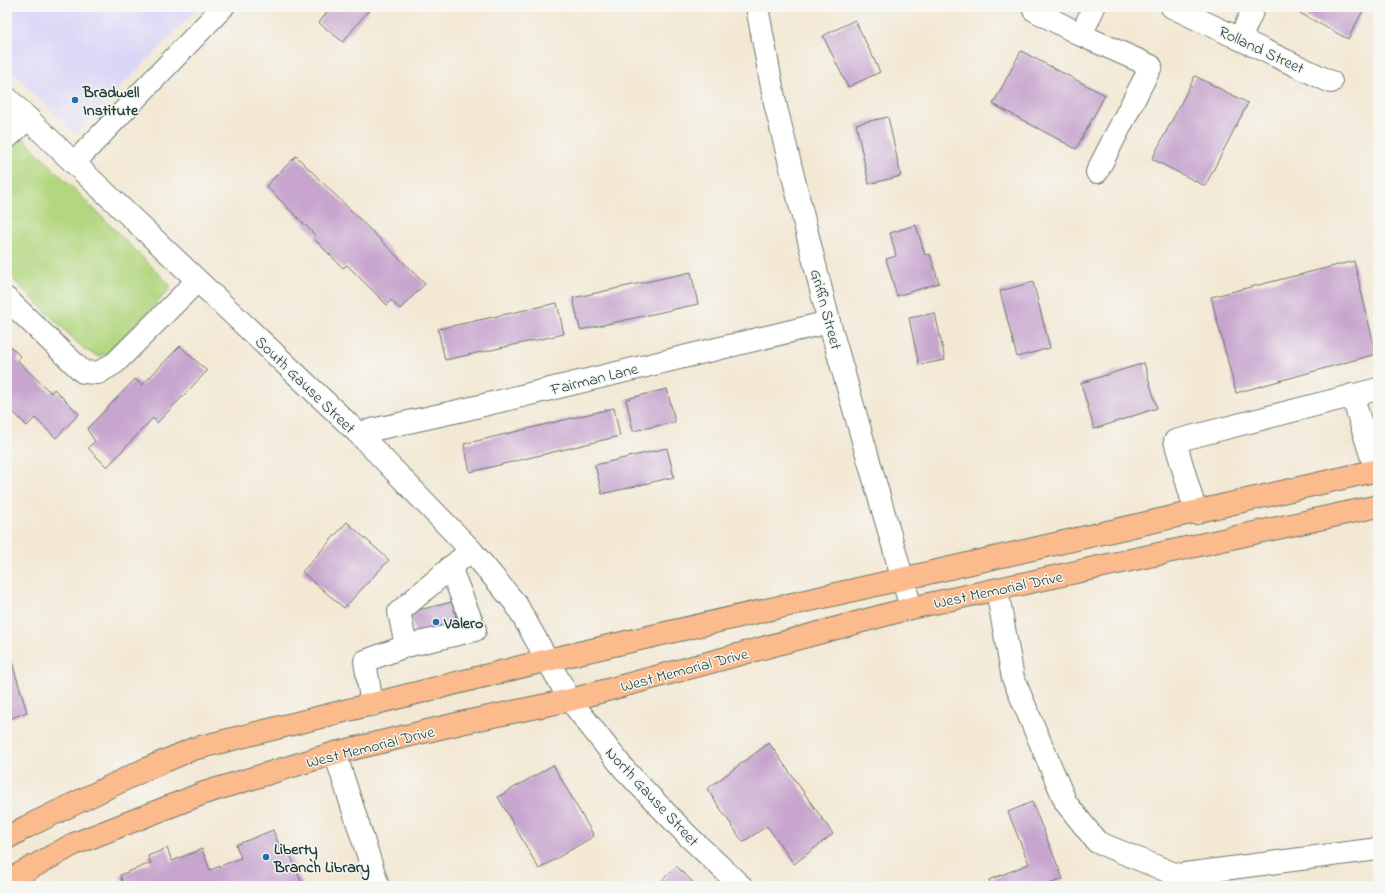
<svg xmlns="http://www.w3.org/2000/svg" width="1385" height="893" font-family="'Indie Flower',sans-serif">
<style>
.built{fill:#d9d6f7}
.green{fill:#b3d780;stroke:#698a5a}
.building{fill:#c7a5ce}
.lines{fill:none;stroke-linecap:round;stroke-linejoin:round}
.minor-casing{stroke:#69796c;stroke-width:24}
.major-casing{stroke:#69796c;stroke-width:24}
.minor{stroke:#fff;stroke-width:22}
.major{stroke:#fbbb8d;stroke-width:22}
.poi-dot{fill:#1f6fb2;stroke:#f6f6f2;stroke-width:1.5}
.labels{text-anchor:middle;stroke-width:3;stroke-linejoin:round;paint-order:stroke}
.street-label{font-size:16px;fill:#1f3d34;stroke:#f6f6f2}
.poi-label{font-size:16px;font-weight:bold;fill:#1f3d34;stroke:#f6f6f2;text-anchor:start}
</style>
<rect width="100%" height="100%" fill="#f6f6f2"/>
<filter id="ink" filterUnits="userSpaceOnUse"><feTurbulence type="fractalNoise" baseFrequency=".025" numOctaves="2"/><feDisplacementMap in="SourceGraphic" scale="8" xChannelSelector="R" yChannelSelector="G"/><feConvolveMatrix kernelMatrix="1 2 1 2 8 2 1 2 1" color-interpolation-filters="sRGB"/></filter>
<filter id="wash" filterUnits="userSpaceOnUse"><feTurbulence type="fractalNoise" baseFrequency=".012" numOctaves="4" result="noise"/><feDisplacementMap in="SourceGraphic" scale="16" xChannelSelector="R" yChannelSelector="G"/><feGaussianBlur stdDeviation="0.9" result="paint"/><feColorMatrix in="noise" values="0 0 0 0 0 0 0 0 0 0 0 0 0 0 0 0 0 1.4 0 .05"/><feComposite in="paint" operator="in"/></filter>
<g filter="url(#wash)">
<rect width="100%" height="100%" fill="#f3e8d4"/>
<!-- built -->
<path class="built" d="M 7,7 L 199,7 L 75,134 L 7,67 Z"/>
<!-- green -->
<path class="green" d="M 23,138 L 172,287 L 106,354 L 97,356 L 84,349 L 7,273 L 7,154 Z"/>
<g id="blocks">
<!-- building -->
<g class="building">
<path d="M 326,7 L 371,7 L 343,42 L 319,23 L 328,11 L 325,9 Z"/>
<path d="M 1298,7 L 1365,7 L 1348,39 L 1296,11 Z"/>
<path d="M 855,20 L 880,72 L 848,87 L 823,36 Z"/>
<path d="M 1021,51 L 1105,95 L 1076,149 L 993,104 Z"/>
<path d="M 1195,76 L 1248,103 L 1205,186 L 1152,159 Z"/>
<path d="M 888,117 L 901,176 L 869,184 L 856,124 Z"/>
<path d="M 296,156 L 425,284 L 400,309 L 391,300 L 387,305 L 347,265 L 343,268 L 314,239 L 316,236 L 266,186 Z"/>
<path d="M 916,225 L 925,255 L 930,254 L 939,283 L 897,296 L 886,259 L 896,256 L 890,233 Z"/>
<path d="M 1354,261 L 1376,354 L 1236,393 L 1211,297 Z"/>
<path d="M 691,272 L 698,304 L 580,330 L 573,298 Z"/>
<path d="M 1033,282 L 1050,348 L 1017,357 L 1000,291 Z"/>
<path d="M 557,303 L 564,334 L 445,360 L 438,329 Z"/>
<path d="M 935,313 L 945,360 L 919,365 L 909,318 Z"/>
<path d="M 7,343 L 20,356 L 17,360 L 51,393 L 54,389 L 79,414 L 56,438 L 35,418 L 27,426 L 7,406 Z"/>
<path d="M 180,346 L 207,371 L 157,423 L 153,418 L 107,467 L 88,448 L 95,441 L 87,429 L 135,379 L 142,385 Z"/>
<path d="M 1144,363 L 1157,408 L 1094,429 L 1081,383 Z"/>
<path d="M 667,389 L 675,422 L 633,431 L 626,399 Z"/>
<path d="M 614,408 L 620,436 L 470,472 L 464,444 Z"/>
<path d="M 667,448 L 674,477 L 602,494 L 595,465 Z"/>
<path d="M 347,522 L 389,560 L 344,608 L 302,572 Z"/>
<path d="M 452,602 L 459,629 L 416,639 L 410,612 Z"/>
<path d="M 7,646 L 27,712 L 7,720 Z"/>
<path d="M 769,743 L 833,834 L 794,864 L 767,826 L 743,842 L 707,789 Z"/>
<path d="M 553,765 L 594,836 L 539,869 L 498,797 Z"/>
<path d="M 1032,802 L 1063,879 L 1044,886 L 991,886 L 989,880 L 1029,864 L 1008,812 Z"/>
<path d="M 273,830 L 283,856 L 290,854 L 303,886 L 124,886 L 120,875 L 151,863 L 148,856 L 167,848 L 172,861 L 202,849 L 210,870 L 241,858 L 236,845 Z"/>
<path d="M 676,866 L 697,886 L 657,886 Z"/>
</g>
</g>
</g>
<g filter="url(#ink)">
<use href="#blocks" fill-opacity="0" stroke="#69796c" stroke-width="1"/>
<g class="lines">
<defs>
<g id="minor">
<path d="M 757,7 L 775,103 L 829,322 L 911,608"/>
<path d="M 1094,7 L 1081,35 L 1151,66 L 1097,172"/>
<path d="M 1172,7 L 1331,82"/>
<path d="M 1034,10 L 1081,35"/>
<path d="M 1240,39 L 1254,7"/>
<path d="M 7,98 L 74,163 L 358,433 L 471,550 L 516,604 L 570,700 L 624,769 L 687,835 L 741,886"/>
<path d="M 7,138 L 28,118"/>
<path d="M 74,163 L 223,7"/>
<path d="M 7,299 L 83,372 L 98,373 L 115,363 L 197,281"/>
<path d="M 1352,395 L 1376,471"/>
<path d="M 358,433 L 463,410 L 829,322"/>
<path d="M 1196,513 L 1175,441 L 1378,389"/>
<path d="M 997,590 L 1013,678 L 1066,803 L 1097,842 L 1177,875 L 1378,849"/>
<path d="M 406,646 L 475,630 L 450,567"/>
<path d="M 372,705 L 365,661 L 406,646 L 399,612 L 471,550"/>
<path d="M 335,753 L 378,886"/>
</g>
<g id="major">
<path d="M 7,838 L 26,827 L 146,769 L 193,749 L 548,660 L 1378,470"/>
<path d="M 7,881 L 74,844 L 204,793 L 335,753 L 465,722 L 570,700 L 911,608 L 1378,506"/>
</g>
</defs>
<!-- minor casing -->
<use href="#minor" class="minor-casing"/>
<!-- major casing -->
<use href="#major" class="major-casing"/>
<!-- minor -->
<use href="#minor" class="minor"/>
<!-- major -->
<use href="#major" class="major"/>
</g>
</g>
<!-- markers -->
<g class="poi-dot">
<circle cx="75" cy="100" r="4"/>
<circle cx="436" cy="622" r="4"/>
<circle cx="266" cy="857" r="4"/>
</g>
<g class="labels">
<!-- street labels -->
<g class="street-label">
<text transform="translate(1262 49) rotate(25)" y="6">Rolland Street</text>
<text transform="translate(827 309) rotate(75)" y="6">Griffin Street</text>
<text transform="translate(594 378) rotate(-14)" y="6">Fairman Lane</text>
<text transform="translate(306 384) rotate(44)" y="6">South Gause Street</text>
<text transform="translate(998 589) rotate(-12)" y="6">West Memorial Drive</text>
<text transform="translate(684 669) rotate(-15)" y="6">West Memorial Drive</text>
<text transform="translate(370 746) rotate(-14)" y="6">West Memorial Drive</text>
<text transform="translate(653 796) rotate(47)" y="6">North Gause Street</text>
</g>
<!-- poi labels -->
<g class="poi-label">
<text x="83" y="97">Bradwell<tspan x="83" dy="18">Institute</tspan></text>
<text x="444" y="628">Valero</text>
<text x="274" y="854">Liberty<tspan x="274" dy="18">Branch Library</tspan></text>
</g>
</g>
<!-- margin -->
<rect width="1385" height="893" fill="none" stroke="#f6f6f2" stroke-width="24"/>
</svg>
